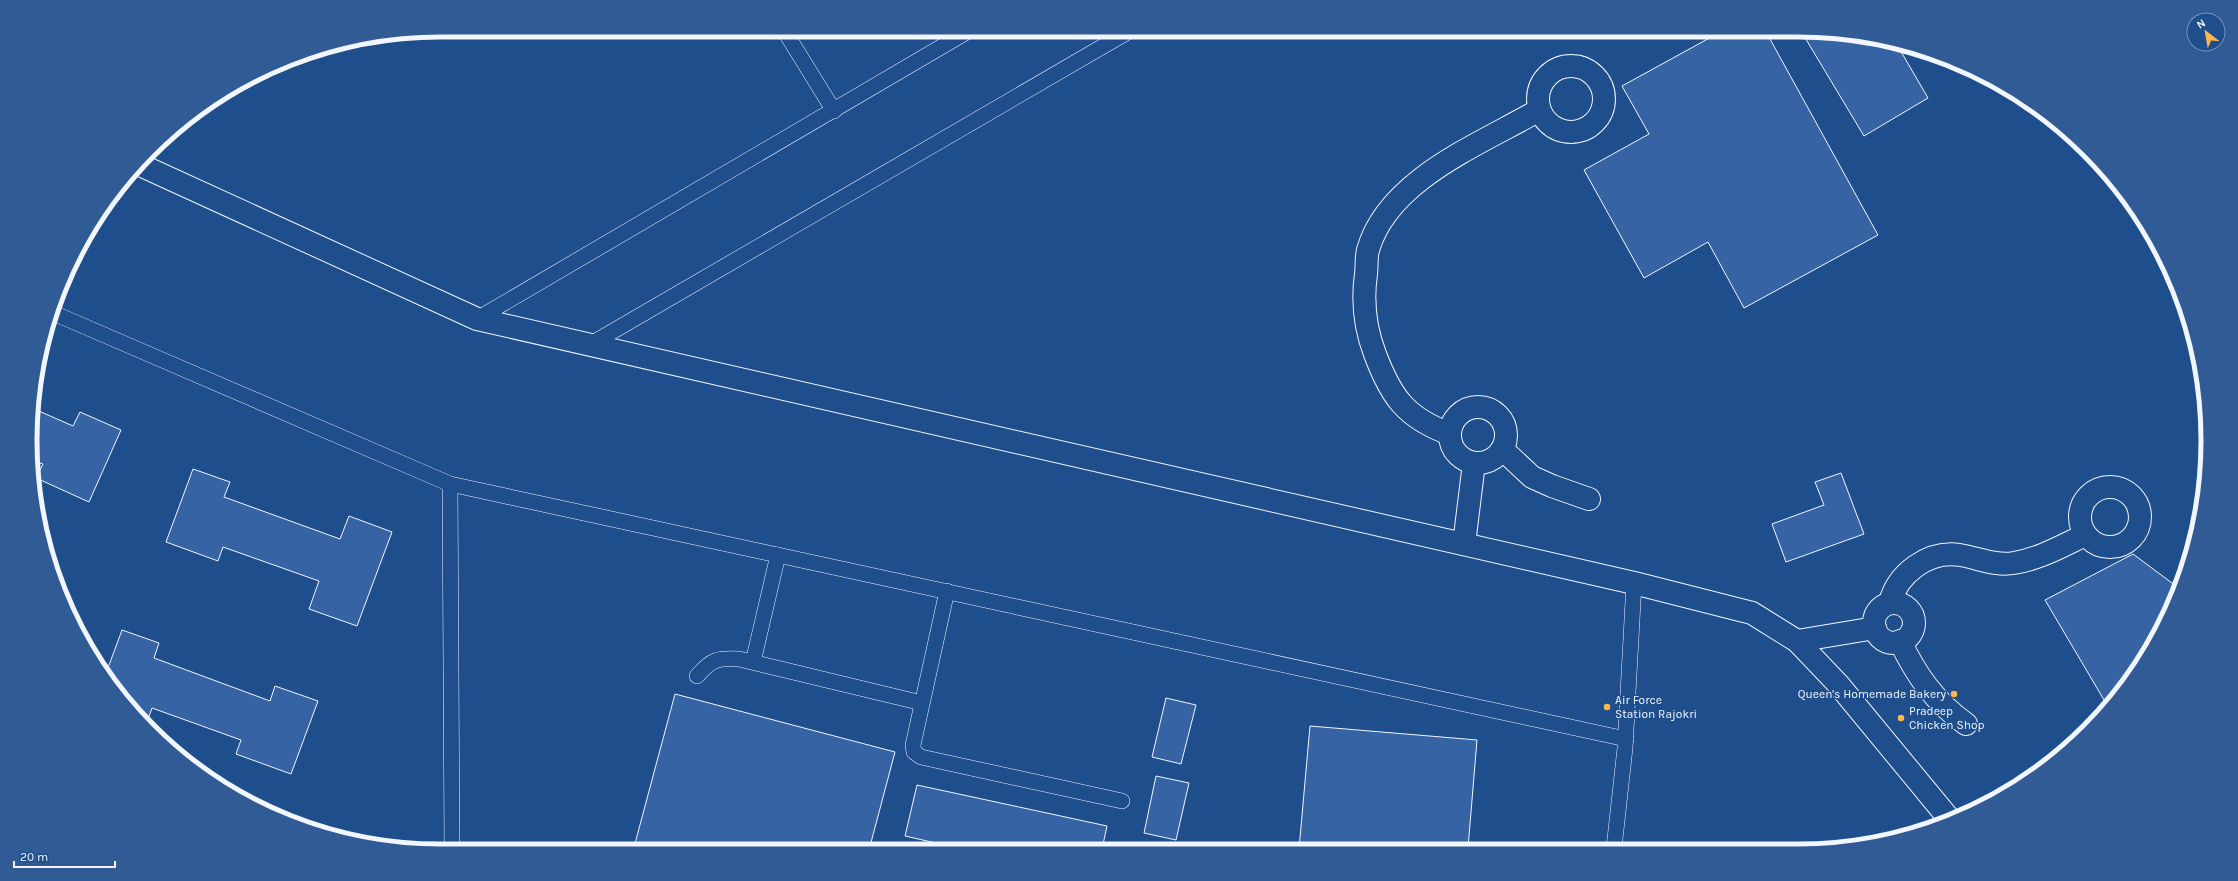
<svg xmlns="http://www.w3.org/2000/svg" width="2238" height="881" font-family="Karla,sans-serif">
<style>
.building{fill:#3563a3;stroke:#f2f6ff}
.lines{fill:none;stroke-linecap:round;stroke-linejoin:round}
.service-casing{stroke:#f2f6ff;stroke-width:16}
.minor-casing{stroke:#f2f6ff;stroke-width:24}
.service{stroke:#1f4e8c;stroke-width:15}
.minor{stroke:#1f4e8c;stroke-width:22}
.poi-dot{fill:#ffb74d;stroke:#1f4e8c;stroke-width:1.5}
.labels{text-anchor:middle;stroke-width:3;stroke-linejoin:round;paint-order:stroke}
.poi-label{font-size:12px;fill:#f2f6ff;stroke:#1f4e8c;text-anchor:start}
.rim{fill:none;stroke:#f2f6ff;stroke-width:5}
</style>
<rect width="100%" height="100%" fill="#1f4e8c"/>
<!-- building -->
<g class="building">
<path d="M 1724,30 L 1765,30 L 1878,235 L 1744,308 L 1708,242 L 1644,278 L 1584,170 L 1649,134 L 1622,86 Z"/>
<path d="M 1801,31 L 1896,43 L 1928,98 L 1864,136 Z"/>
<path d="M 32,408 L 73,426 L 80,412 L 121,430 L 89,502 L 36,478 L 43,464 L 32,460 L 30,441 Z"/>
<path d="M 193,469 L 230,482 L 224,497 L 340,539 L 349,516 L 392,532 L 357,626 L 309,609 L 319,581 L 223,547 L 218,561 L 166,542 Z"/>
<path d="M 1841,473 L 1864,534 L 1786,562 L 1772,524 L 1824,505 L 1815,482 Z"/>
<path d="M 2133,554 L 2172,583 L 2180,583 L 2166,622 L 2139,668 L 2107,705 L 2045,600 Z"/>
<path d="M 122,630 L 159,643 L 154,658 L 270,701 L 275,686 L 318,701 L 291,774 L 236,754 L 241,740 L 152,708 L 147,722 L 141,720 L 132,711 L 105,676 Z"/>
<path d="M 675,694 L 895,752 L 869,850 L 633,851 Z"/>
<path d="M 1166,698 L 1196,705 L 1181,764 L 1152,757 Z"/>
<path d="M 1310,726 L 1477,740 L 1468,848 L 1299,849 Z"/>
<path d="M 1156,776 L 1189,783 L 1176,840 L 1144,833 Z"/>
<path d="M 917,785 L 1107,826 L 1102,849 L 967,850 L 905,836 Z"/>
</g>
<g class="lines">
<defs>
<g id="service">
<path d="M 784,30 L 834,111"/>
<path d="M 51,312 L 450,484 L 1626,739"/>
<path d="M 477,319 L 970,30"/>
<path d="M 591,344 L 1131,30"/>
<path d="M 450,484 L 452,851"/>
<path d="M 947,591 L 913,745 L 914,752 L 921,757 L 1122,801"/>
<path d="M 753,662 L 778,555"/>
<path d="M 697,676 C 712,659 717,658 739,659 L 922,703"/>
<path d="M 1614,848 L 1625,748 L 1634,583"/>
</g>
<g id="minor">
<circle cx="1571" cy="99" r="33"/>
<path d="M 138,164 L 477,319 L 1634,583 L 1752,613 L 1797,641 L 1838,684 L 1951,821"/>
<circle cx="1478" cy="435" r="28"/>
<path d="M 1450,434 C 1406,418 1391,397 1375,354 C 1365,328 1362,302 1366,274 C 1367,266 1366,257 1368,250 C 1388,179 1481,144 1539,110"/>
<path d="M 1502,449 L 1532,477 L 1552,486 L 1589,499"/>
<circle cx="2110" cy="517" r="30"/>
<path d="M 1464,544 L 1474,463"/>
<path d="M 1890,603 C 1897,574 1928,550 1960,555 C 1978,558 1995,566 2014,563 C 2039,559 2062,546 2085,535"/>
<circle cx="1894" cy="623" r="20"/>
<path d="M 1797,641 L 1875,628"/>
<path d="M 1900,641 C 1916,675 1935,702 1966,724"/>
</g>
</defs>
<!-- service casing -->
<use href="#service" class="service-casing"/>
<!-- minor casing -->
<use href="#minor" class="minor-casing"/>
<!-- service -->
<use href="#service" class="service"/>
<!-- minor -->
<use href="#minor" class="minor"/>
</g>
<!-- markers -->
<g class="poi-dot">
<circle cx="1954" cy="694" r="4"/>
<circle cx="1607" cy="707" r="4"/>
<circle cx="1901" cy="718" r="4"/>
</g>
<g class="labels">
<!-- poi labels -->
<g class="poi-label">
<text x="1946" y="698" text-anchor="end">Queen's Homemade Bakery</text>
<text x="1615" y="704">Air Force<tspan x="1615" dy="14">Station Rajokri</tspan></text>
<text x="1909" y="715">Pradeep<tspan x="1909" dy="14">Chicken Shop</tspan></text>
</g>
</g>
<!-- crop -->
<path d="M0 0H2238V881H0ZM440 37H1798A403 403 0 0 1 2201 440V441A403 403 0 0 1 1798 844H440A403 403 0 0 1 37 441V440A403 403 0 0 1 440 37Z" fill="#305b95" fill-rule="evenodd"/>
<path class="rim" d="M440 37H1798A403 403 0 0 1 2201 440V441A403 403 0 0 1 1798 844H440A403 403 0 0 1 37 441V440A403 403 0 0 1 440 37Z"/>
<!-- north arrow -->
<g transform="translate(2206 32) rotate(329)"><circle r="19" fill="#1f4e8c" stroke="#7391ba"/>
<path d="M0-3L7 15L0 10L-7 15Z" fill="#ffb74d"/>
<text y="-6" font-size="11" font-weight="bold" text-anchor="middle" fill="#f2f6ff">N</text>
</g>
<!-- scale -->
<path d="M14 861v6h101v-6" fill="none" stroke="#f2f6ff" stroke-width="2"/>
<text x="20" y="861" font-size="12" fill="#f2f6ff" stroke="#1f4e8c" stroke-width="3" paint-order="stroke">20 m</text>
</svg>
